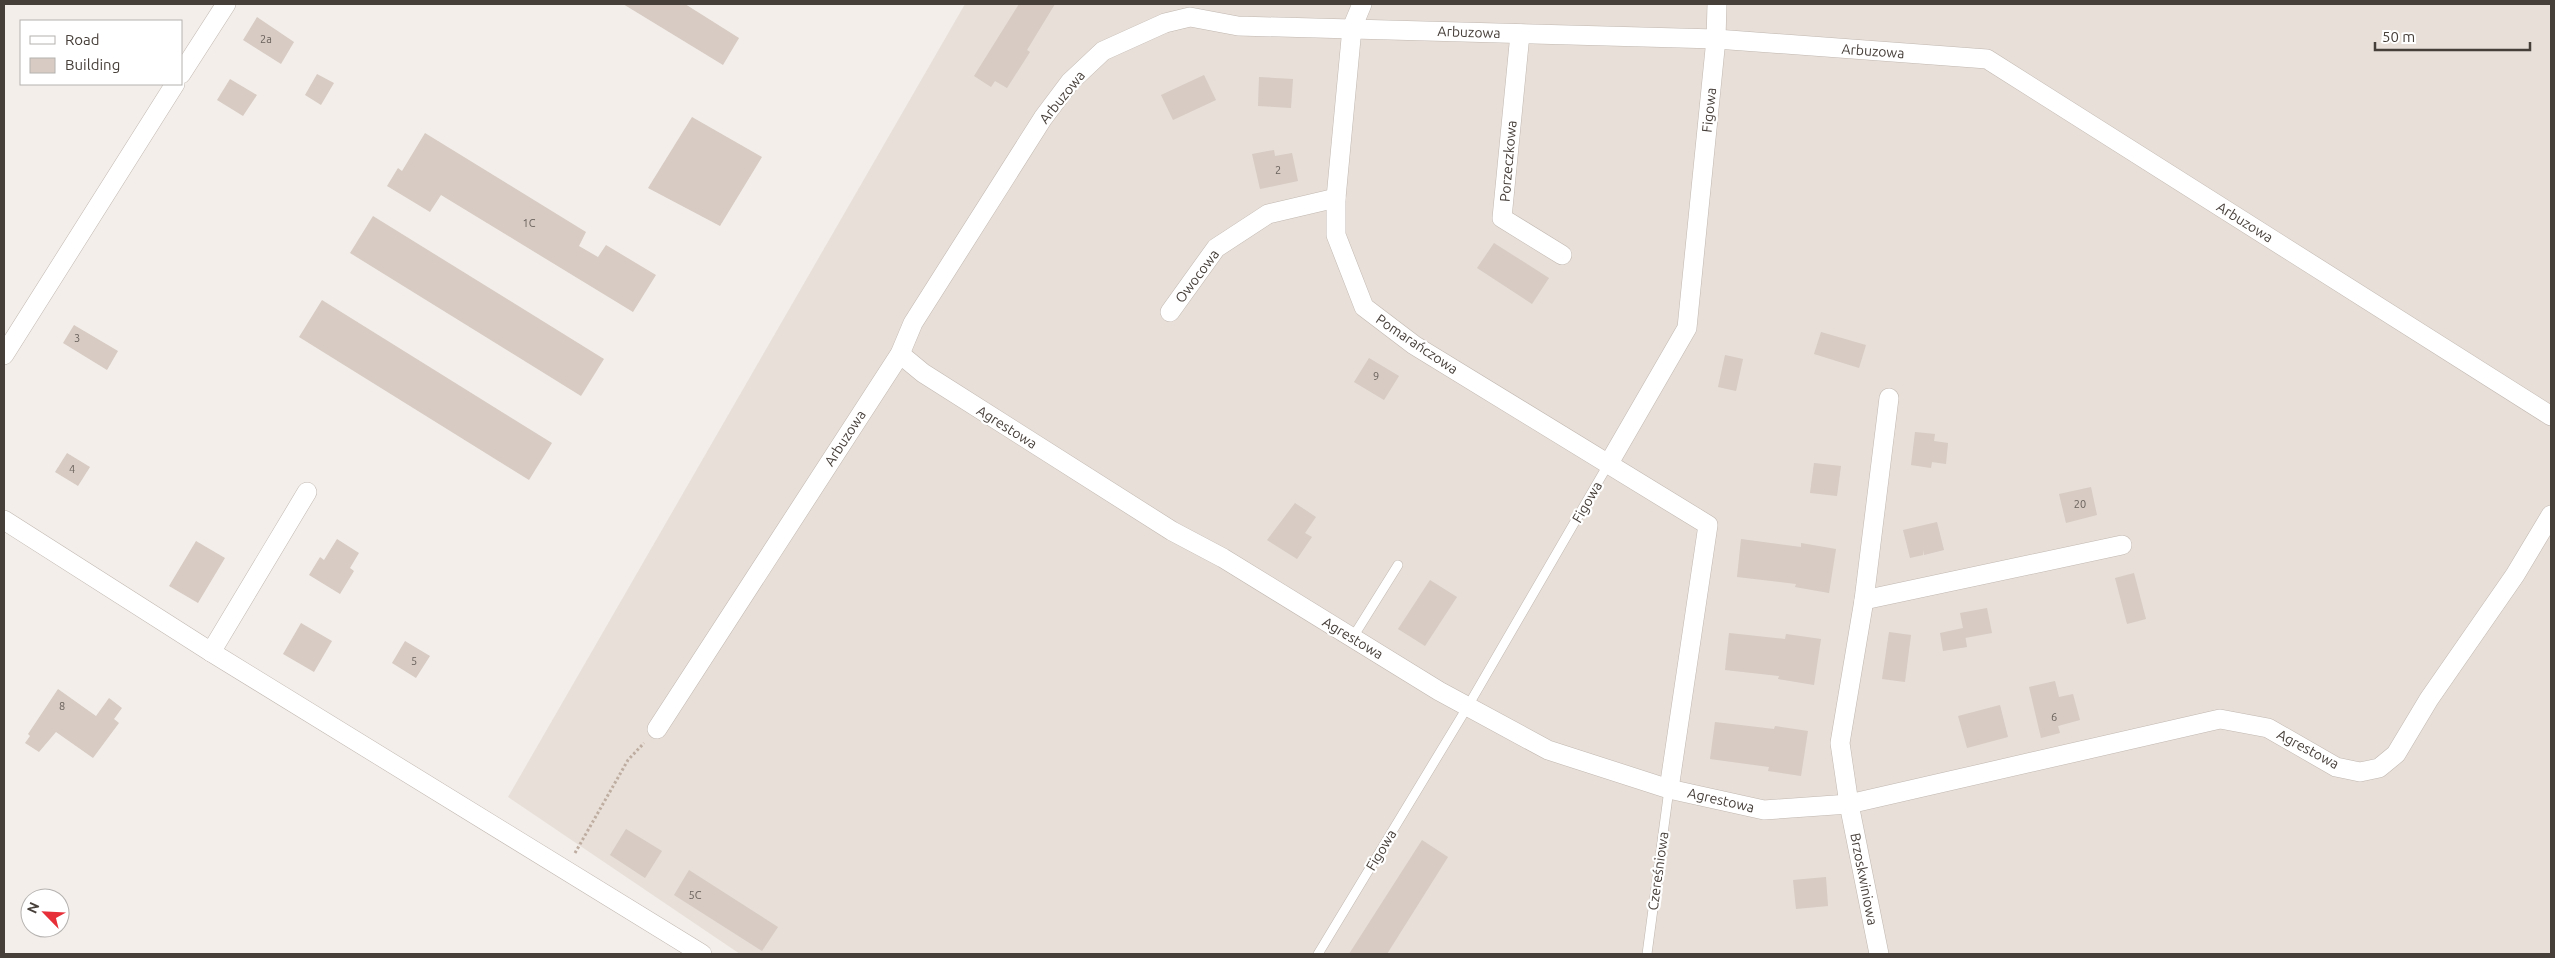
<svg xmlns="http://www.w3.org/2000/svg" width="2555" height="958" font-family="Ubuntu,sans-serif">
<style>
.residential{fill:#e7dfd8}
.building{fill:#d7cbc3}
.lines{fill:none;stroke-linecap:round;stroke-linejoin:round}
.service-casing{stroke:#c1b7b0;stroke-width:10}
.minor-casing{stroke:#c1b7b0;stroke-width:20}
.path{stroke:#beada0;stroke-width:3;stroke-dasharray:2.5 2.5;stroke-linecap:butt}
.service{stroke:#fff;stroke-width:9}
.minor{stroke:#fff;stroke-width:19}
.labels{text-anchor:middle;stroke-width:4.5;stroke-linejoin:round;paint-order:stroke}
.number-label{font-size:11px;fill:#6a615c}
.street-label{font-size:14px;fill:#463e39;stroke:#fff}
</style>
<rect width="100%" height="100%" fill="#f3eeea"/>
<!-- residential -->
<path class="residential" d="M 965,4 L 2551,4 L 2551,954 L 740,954 L 508,797 Z"/>
<!-- building -->
<g class="building">
<path d="M 623,4 L 685,4 L 739,38 L 723,65 Z"/>
<path d="M 1019,4 L 1055,4 L 1027,50 L 1030,52 L 1007,88 L 995,81 L 991,87 L 974,76 Z"/>
<path d="M 257,17 L 294,42 L 281,64 L 243,40 Z"/>
<path d="M 317,74 L 334,83 L 321,105 L 305,95 Z"/>
<path d="M 1204,75 L 1216,100 L 1173,120 L 1161,95 Z"/>
<path d="M 1259,77 L 1293,79 L 1291,108 L 1258,106 Z"/>
<path d="M 230,79 L 257,95 L 243,116 L 217,100 Z"/>
<path d="M 692,117 L 762,157 L 720,226 L 648,188 Z"/>
<path d="M 425,133 L 586,232 L 579,246 L 598,257 L 606,245 L 656,275 L 633,312 L 441,195 L 430,212 L 387,186 L 398,168 L 402,171 Z"/>
<path d="M 1274,150 L 1275,156 L 1292,153 L 1298,181 L 1260,189 L 1252,154 Z"/>
<path d="M 373,216 L 604,359 L 581,396 L 350,253 Z"/>
<path d="M 1494,243 L 1549,278 L 1532,304 L 1477,268 Z"/>
<path d="M 322,300 L 552,443 L 529,480 L 299,337 Z"/>
<path d="M 74,325 L 118,351 L 107,370 L 63,343 Z"/>
<path d="M 1821,332 L 1866,345 L 1859,368 L 1814,354 Z"/>
<path d="M 1725,355 L 1743,359 L 1736,391 L 1718,387 Z"/>
<path d="M 1369,358 L 1399,376 L 1384,400 L 1354,382 Z"/>
<path d="M 1915,432 L 1935,434 L 1934,441 L 1948,443 L 1946,464 L 1932,462 L 1931,468 L 1911,465 Z"/>
<path d="M 67,453 L 90,467 L 78,486 L 55,472 Z"/>
<path d="M 1814,463 L 1841,466 L 1837,496 L 1810,493 Z"/>
<path d="M 2091,487 L 2097,515 L 2066,523 L 2059,494 Z"/>
<path d="M 1295,503 L 1316,517 L 1305,533 L 1312,537 L 1297,559 L 1267,540 Z"/>
<path d="M 1937,522 L 1944,550 L 1924,555 L 1923,550 L 1923,555 L 1910,558 L 1903,530 Z"/>
<path d="M 337,539 L 359,553 L 350,568 L 354,571 L 340,594 L 309,575 L 320,557 L 324,560 Z"/>
<path d="M 1741,539 L 1801,547 L 1801,543 L 1836,549 L 1829,593 L 1795,587 L 1796,584 L 1737,577 Z"/>
<path d="M 196,541 L 225,558 L 198,603 L 169,586 Z"/>
<path d="M 2134,573 L 2146,619 L 2127,624 L 2115,578 Z"/>
<path d="M 1430,580 L 1457,597 L 1425,646 L 1398,629 Z"/>
<path d="M 1987,608 L 1992,633 L 1965,638 L 1965,635 L 1967,647 L 1943,651 L 1940,633 L 1963,628 L 1960,613 Z"/>
<path d="M 301,623 L 332,641 L 314,672 L 283,654 Z"/>
<path d="M 1889,632 L 1911,635 L 1905,682 L 1882,679 Z"/>
<path d="M 1729,633 L 1785,639 L 1786,634 L 1821,639 L 1814,685 L 1778,679 L 1779,676 L 1725,670 Z"/>
<path d="M 405,641 L 430,656 L 416,678 L 392,663 Z"/>
<path d="M 2055,681 L 2059,697 L 2073,694 L 2080,720 L 2058,726 L 2060,733 L 2041,738 L 2029,687 Z"/>
<path d="M 58,689 L 96,716 L 109,698 L 122,708 L 114,719 L 119,723 L 93,758 L 56,732 L 39,752 L 25,743 L 30,736 L 28,734 Z"/>
<path d="M 2000,705 L 2008,737 L 1967,748 L 1958,716 Z"/>
<path d="M 1715,722 L 1774,729 L 1775,726 L 1808,731 L 1801,776 L 1768,771 L 1769,767 L 1710,759 Z"/>
<path d="M 626,829 L 662,851 L 645,878 L 610,855 Z"/>
<path d="M 1422,840 L 1448,857 L 1387,954 L 1349,954 Z"/>
<path d="M 689,870 L 778,927 L 762,951 L 674,895 Z"/>
<path d="M 1826,877 L 1828,906 L 1796,909 L 1793,880 Z"/>
</g>
<g class="lines">
<defs>
<g id="service">
<path d="M 1353,637 L 1398,565"/>
<path d="M 1318,954 L 1468,706 L 1609,463"/>
<path d="M 1647,954 L 1669,789"/>
</g>
<g id="minor">
<path d="M 1362,4 L 1352,28 L 1336,198 L 1336,235 L 1364,307 L 1414,345 L 1708,525 L 1669,789"/>
<path d="M 1520,34 L 1502,218 L 1562,255"/>
<path d="M 181,74 L 226,4"/>
<path d="M 1170,312 L 1216,248 L 1268,214 L 1336,198"/>
<path d="M 900,354 L 923,373 L 1172,531 L 1223,558 L 1439,691 L 1548,750 L 1669,789 L 1764,810 L 1849,804 L 2220,719 L 2268,728 L 2336,767 L 2360,772 L 2379,768 L 2396,754 L 2429,699 L 2515,575 L 2551,515"/>
<path d="M 4,355 L 175,84"/>
<path d="M 1609,463 L 1687,328 L 1716,39 L 1717,4"/>
<path d="M 4,520 L 211,652 L 702,954"/>
<path d="M 1864,600 L 2122,545"/>
<path d="M 211,652 L 307,492"/>
<path d="M 657,729 L 900,354 L 913,323 L 1043,118 L 1070,82 L 1103,51 L 1165,23 L 1190,17 L 1238,26 L 1716,39 L 1987,59 L 2551,416"/>
<path d="M 1879,954 L 1849,804 L 1840,743 L 1864,600 L 1889,398"/>
</g>
</defs>
<!-- service casing -->
<use href="#service" class="service-casing"/>
<!-- minor casing -->
<use href="#minor" class="minor-casing"/>
<!-- path -->
<path class="path" d="M 575,853 L 628,760 L 644,743"/>
<!-- service -->
<use href="#service" class="service"/>
<!-- minor -->
<use href="#minor" class="minor"/>
</g>
<g class="labels">
<!-- number labels -->
<g class="number-label">
<text x="266" y="43">2a</text>
<text x="1278" y="174">2</text>
<text x="529" y="227">1C</text>
<text x="77" y="342">3</text>
<text x="1376" y="380">9</text>
<text x="72" y="473">4</text>
<text x="2080" y="508">20</text>
<text x="414" y="665">5</text>
<text x="62" y="710">8</text>
<text x="2054" y="721">6</text>
<text x="695" y="899">5C</text>
</g>
<!-- street labels -->
<g class="street-label">
<text transform="translate(1469 32) rotate(2)" y="5">Arbuzowa</text>
<text transform="translate(1873 51) rotate(4)" y="5">Arbuzowa</text>
<text transform="translate(1062 97) rotate(-51)" y="5">Arbuzowa</text>
<text transform="translate(1709 110) rotate(-84)" y="5">Figowa</text>
<text transform="translate(1508 161) rotate(-85)" y="5">Porzeczkowa</text>
<text transform="translate(2245 222) rotate(32)" y="5">Arbuzowa</text>
<text transform="translate(1197 276) rotate(-53)" y="5">Owocowa</text>
<text transform="translate(1417 344) rotate(34)" y="5">Pomarańczowa</text>
<text transform="translate(1007 427) rotate(32)" y="5">Agrestowa</text>
<text transform="translate(845 438) rotate(-57)" y="5">Arbuzowa</text>
<text transform="translate(1587 502) rotate(-60)" y="5">Figowa</text>
<text transform="translate(1353 638) rotate(31)" y="5">Agrestowa</text>
<text transform="translate(2308 749) rotate(28)" y="5">Agrestowa</text>
<text transform="translate(1721 800) rotate(13)" y="5">Agrestowa</text>
<text transform="translate(1381 850) rotate(-59)" y="5">Figowa</text>
<text transform="translate(1658 871) rotate(-82)" y="5">Czereśniowa</text>
<text transform="translate(1864 879) rotate(79)" y="5">Brzoskwiniowa</text>
</g>
</g>
<!-- border -->
<rect width="2555" height="958" fill="none" stroke="#463e39" stroke-width="10"/>
<!-- legend -->
<rect x="20" y="20" width="162" height="65" fill="#ffffff" stroke="#b5b2b0"/>
<rect x="30" y="36" width="25" height="8" fill="#ffffff" stroke="#b5b2b0"/>
<text x="65" y="45" font-size="15" fill="#463e39">Road</text>
<rect x="30" y="58" width="25" height="15" fill="#d7cbc3" stroke="#b5b2b0"/>
<text x="65" y="70" font-size="15" fill="#463e39">Building</text>
<!-- north arrow -->
<g transform="translate(45 913) rotate(294)"><circle r="24" fill="#ffffff" stroke="#b5b2b0"/>
<path d="M0-4L9 19L0 12L-9 19Z" fill="#e62f38"/>
<text y="-8" font-size="14" font-weight="bold" text-anchor="middle" fill="#463e39">N</text>
</g>
<!-- scale -->
<path d="M2375 42v8h155v-8" fill="none" stroke="#463e39" stroke-width="2.5"/>
<text x="2382" y="42" font-size="15" fill="#463e39" stroke="#ffffff" stroke-width="4" paint-order="stroke">50 m</text>
</svg>
